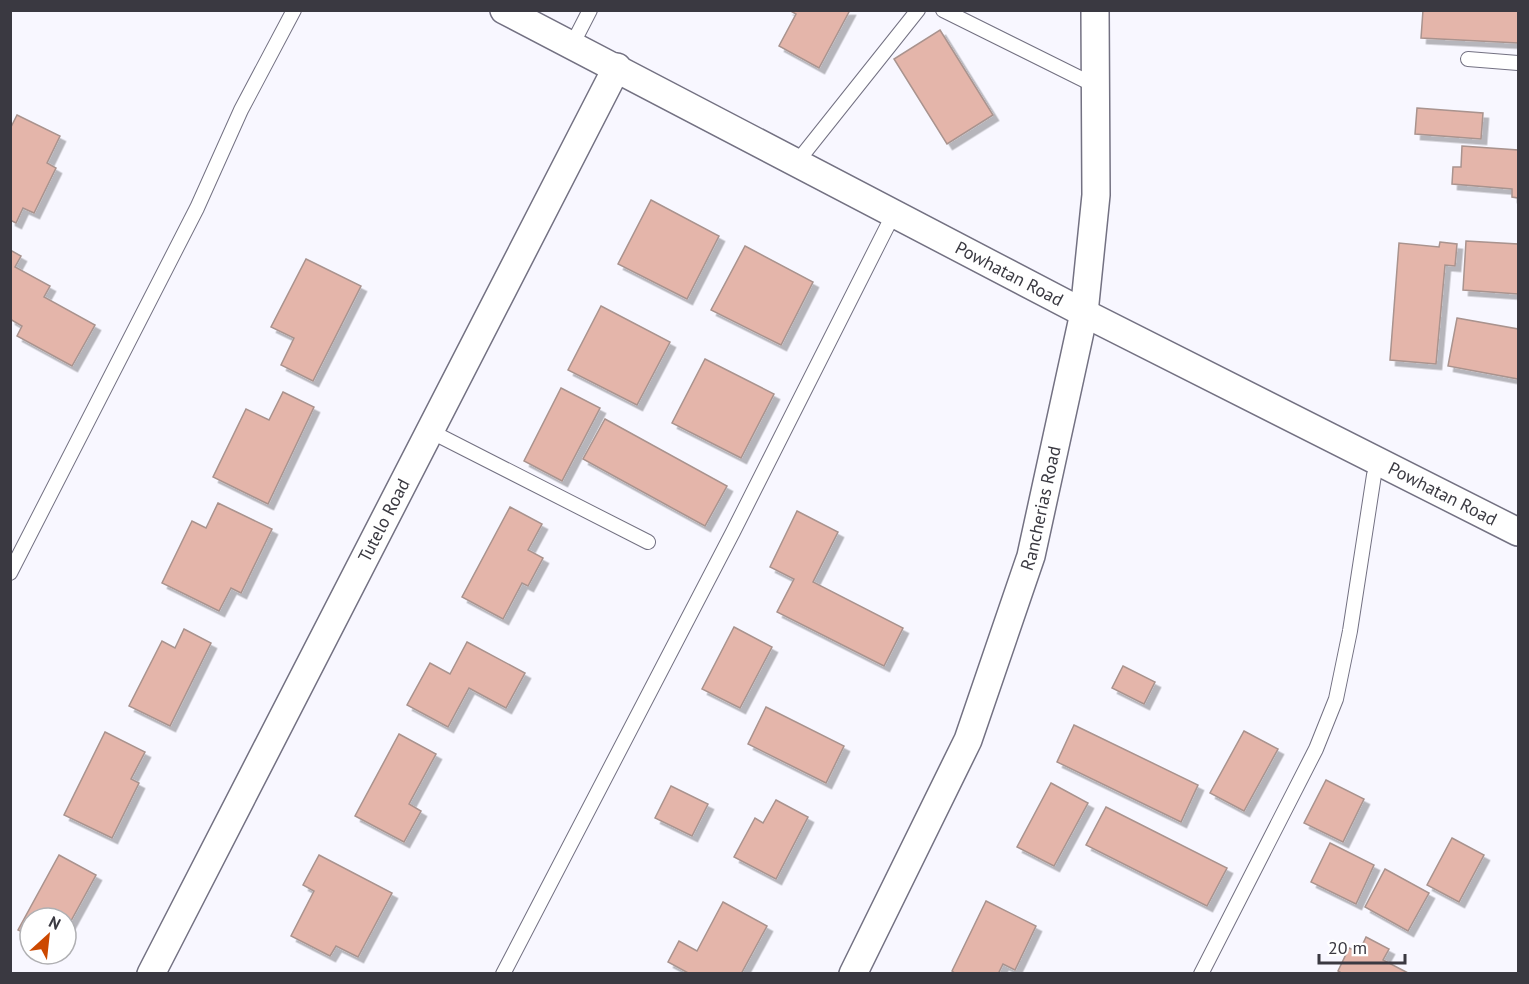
<svg xmlns="http://www.w3.org/2000/svg" width="1529" height="984" font-family="'PT Sans',sans-serif">
<style>
.building{fill:#e4b5aa;stroke:#a9938e;stroke-width:1.5;filter:url(#shadow)}
.lines{fill:none;stroke-linecap:round;stroke-linejoin:round}
.service-casing{stroke:#737182;stroke-width:16}
.minor-casing{stroke:#737182;stroke-width:30}
.service{stroke:#fff;stroke-width:14}
.minor{stroke:#fff;stroke-width:27}
.labels{text-anchor:middle;stroke-width:4.5;stroke-linejoin:round;paint-order:stroke}
.street-label{font-size:18px;fill:#3a3941;stroke:#fff}
</style>
<defs>
<filter id="shadow"><feDropShadow dx="5.5" dy="5.5" stdDeviation="0" flood-color="#0004"/></filter>
</defs>
<rect width="100%" height="100%" fill="#f8f7ff"/>
<!-- building -->
<g class="building">
<path d="M 789,10 L 850,10 L 819,68 L 779,46 L 796,14 Z"/>
<path d="M 1423,10 L 1518,10 L 1518,43 L 1421,38 Z"/>
<path d="M 940,30 L 993,115 L 947,144 L 894,59 Z"/>
<path d="M 1417,108 L 1483,113 L 1481,139 L 1415,134 Z"/>
<path d="M 17,115 L 60,136 L 47,163 L 56,168 L 34,213 L 23,208 L 16,223 L 10,220 L 10,129 Z"/>
<path d="M 1462,146 L 1518,150 L 1518,198 L 1512,197 L 1512,189 L 1452,184 L 1453,167 L 1461,167 Z"/>
<path d="M 651,200 L 719,236 L 687,299 L 618,264 Z"/>
<path d="M 1466,241 L 1518,244 L 1518,294 L 1463,290 Z"/>
<path d="M 1440,242 L 1457,244 L 1455,266 L 1445,265 L 1436,364 L 1390,360 L 1399,243 L 1439,247 Z"/>
<path d="M 745,246 L 813,282 L 781,345 L 711,310 Z"/>
<path d="M 10,250 L 21,256 L 15,267 L 50,286 L 44,297 L 95,325 L 72,366 L 17,336 L 22,326 L 10,319 Z"/>
<path d="M 306,259 L 361,286 L 313,381 L 281,365 L 294,338 L 271,327 Z"/>
<path d="M 601,306 L 670,342 L 637,405 L 568,370 Z"/>
<path d="M 1457,318 L 1518,329 L 1518,379 L 1448,366 Z"/>
<path d="M 705,359 L 774,394 L 741,458 L 672,423 Z"/>
<path d="M 561,388 L 600,408 L 562,481 L 524,461 Z"/>
<path d="M 283,392 L 314,407 L 268,504 L 213,477 L 246,409 L 269,420 Z"/>
<path d="M 605,419 L 727,486 L 705,526 L 583,459 Z"/>
<path d="M 218,503 L 272,529 L 241,593 L 231,588 L 219,611 L 162,583 L 192,521 L 206,528 Z"/>
<path d="M 510,507 L 542,524 L 528,550 L 543,558 L 528,586 L 522,583 L 503,619 L 462,597 Z"/>
<path d="M 797,511 L 838,532 L 813,582 L 903,628 L 884,666 L 777,612 L 794,579 L 770,567 Z"/>
<path d="M 734,627 L 772,647 L 740,708 L 702,689 Z"/>
<path d="M 184,629 L 211,643 L 170,726 L 129,706 L 162,641 L 175,648 Z"/>
<path d="M 467,642 L 525,673 L 506,708 L 469,688 L 448,727 L 407,705 L 430,663 L 450,674 Z"/>
<path d="M 1123,666 L 1155,682 L 1144,704 L 1112,688 Z"/>
<path d="M 766,707 L 844,746 L 826,783 L 748,744 Z"/>
<path d="M 1074,725 L 1198,785 L 1181,822 L 1057,762 Z"/>
<path d="M 1244,731 L 1278,749 L 1244,811 L 1210,793 Z"/>
<path d="M 105,732 L 145,752 L 131,779 L 139,783 L 112,838 L 64,815 Z"/>
<path d="M 399,734 L 436,754 L 409,804 L 421,811 L 404,842 L 355,816 Z"/>
<path d="M 1326,780 L 1364,799 L 1343,842 L 1304,823 Z"/>
<path d="M 1051,783 L 1088,803 L 1054,866 L 1017,847 Z"/>
<path d="M 671,786 L 708,804 L 692,836 L 655,818 Z"/>
<path d="M 776,800 L 808,817 L 776,879 L 734,857 L 755,818 L 763,823 Z"/>
<path d="M 1106,807 L 1227,868 L 1207,906 L 1086,845 Z"/>
<path d="M 1452,838 L 1484,855 L 1459,902 L 1427,885 Z"/>
<path d="M 1330,843 L 1374,865 L 1356,904 L 1311,882 Z"/>
<path d="M 59,855 L 96,875 L 66,930 L 66,918 L 30,918 L 30,936 L 18,930 Z"/>
<path d="M 319,855 L 392,893 L 358,957 L 336,946 L 330,956 L 291,936 L 314,891 L 303,885 Z"/>
<path d="M 1385,869 L 1429,893 L 1408,931 L 1365,907 Z"/>
<path d="M 986,901 L 1036,926 L 1015,970 L 1003,964 L 998,974 L 956,974 L 952,971 Z"/>
<path d="M 723,902 L 767,926 L 741,974 L 690,974 L 668,962 L 679,941 L 697,951 Z"/>
<path d="M 1366,937 L 1389,949 L 1383,960 L 1410,974 L 1343,974 L 1338,971 L 1349,948 L 1359,952 Z"/>
</g>
<g class="lines">
<defs>
<g id="service">
<path d="M 943,10 L 1096,86"/>
<path d="M 572,45 L 590,10"/>
<path d="M 1468,59 L 1518,63"/>
<path d="M 797,162 L 918,10"/>
<path d="M 430,431 L 648,542"/>
<path d="M 10,573 L 197,208 L 241,110 L 294,10"/>
<path d="M 503,974 L 733,532 L 894,213"/>
<path d="M 1201,974 L 1316,749 L 1336,699 L 1350,631 L 1374,475 L 1379,461"/>
</g>
<g id="minor">
<path id="s1" d="M 504,10 L 1084,313 L 1518,532"/>
<path id="s2" d="M 151,974 L 617,67"/>
<path id="s3" d="M 853,974 L 968,740 L 1031,556 L 1084,313 L 1096,195 L 1095,10"/>
</g>
</defs>
<!-- service casing -->
<use href="#service" class="service-casing"/>
<!-- minor casing -->
<use href="#minor" class="minor-casing"/>
<!-- service -->
<use href="#service" class="service"/>
<!-- minor -->
<use href="#minor" class="minor"/>
</g>
<g class="labels">
<!-- street labels -->
<g class="street-label">
<text dy="6" stroke="none"><textPath href="#s1" startOffset="570">Powhatan Road</textPath></text>
<text dy="6" stroke="none"><textPath href="#s1" startOffset="1056">Powhatan Road</textPath></text>
<text dy="6" stroke="none"><textPath href="#s3" startOffset="504">Rancherias Road</textPath></text>
<text dy="6" stroke="none"><textPath href="#s2" startOffset="510">Tutelo Road</textPath></text>
</g>
</g>
<!-- border -->
<rect width="1529" height="984" fill="none" stroke="#3a3941" stroke-width="24"/>
<!-- north arrow -->
<g transform="translate(48 936) rotate(27)"><circle r="28" fill="#ffffff" stroke="#b0b0b3" stroke-width="1.5"/>
<path d="M0-4.5L10 22L0 15L-10 22Z" fill="#cc4800"/>
<text y="-9" font-size="16" font-weight="bold" text-anchor="middle" fill="#3a3941">N</text>
</g>
<!-- scale -->
<path d="M1319 954v9h86v-9" fill="none" stroke="#3a3941" stroke-width="3"/>
<text x="1328" y="954" font-size="18" fill="#3a3941" stroke="#ffffff" stroke-width="4.5" paint-order="stroke">20 m</text>
</svg>
